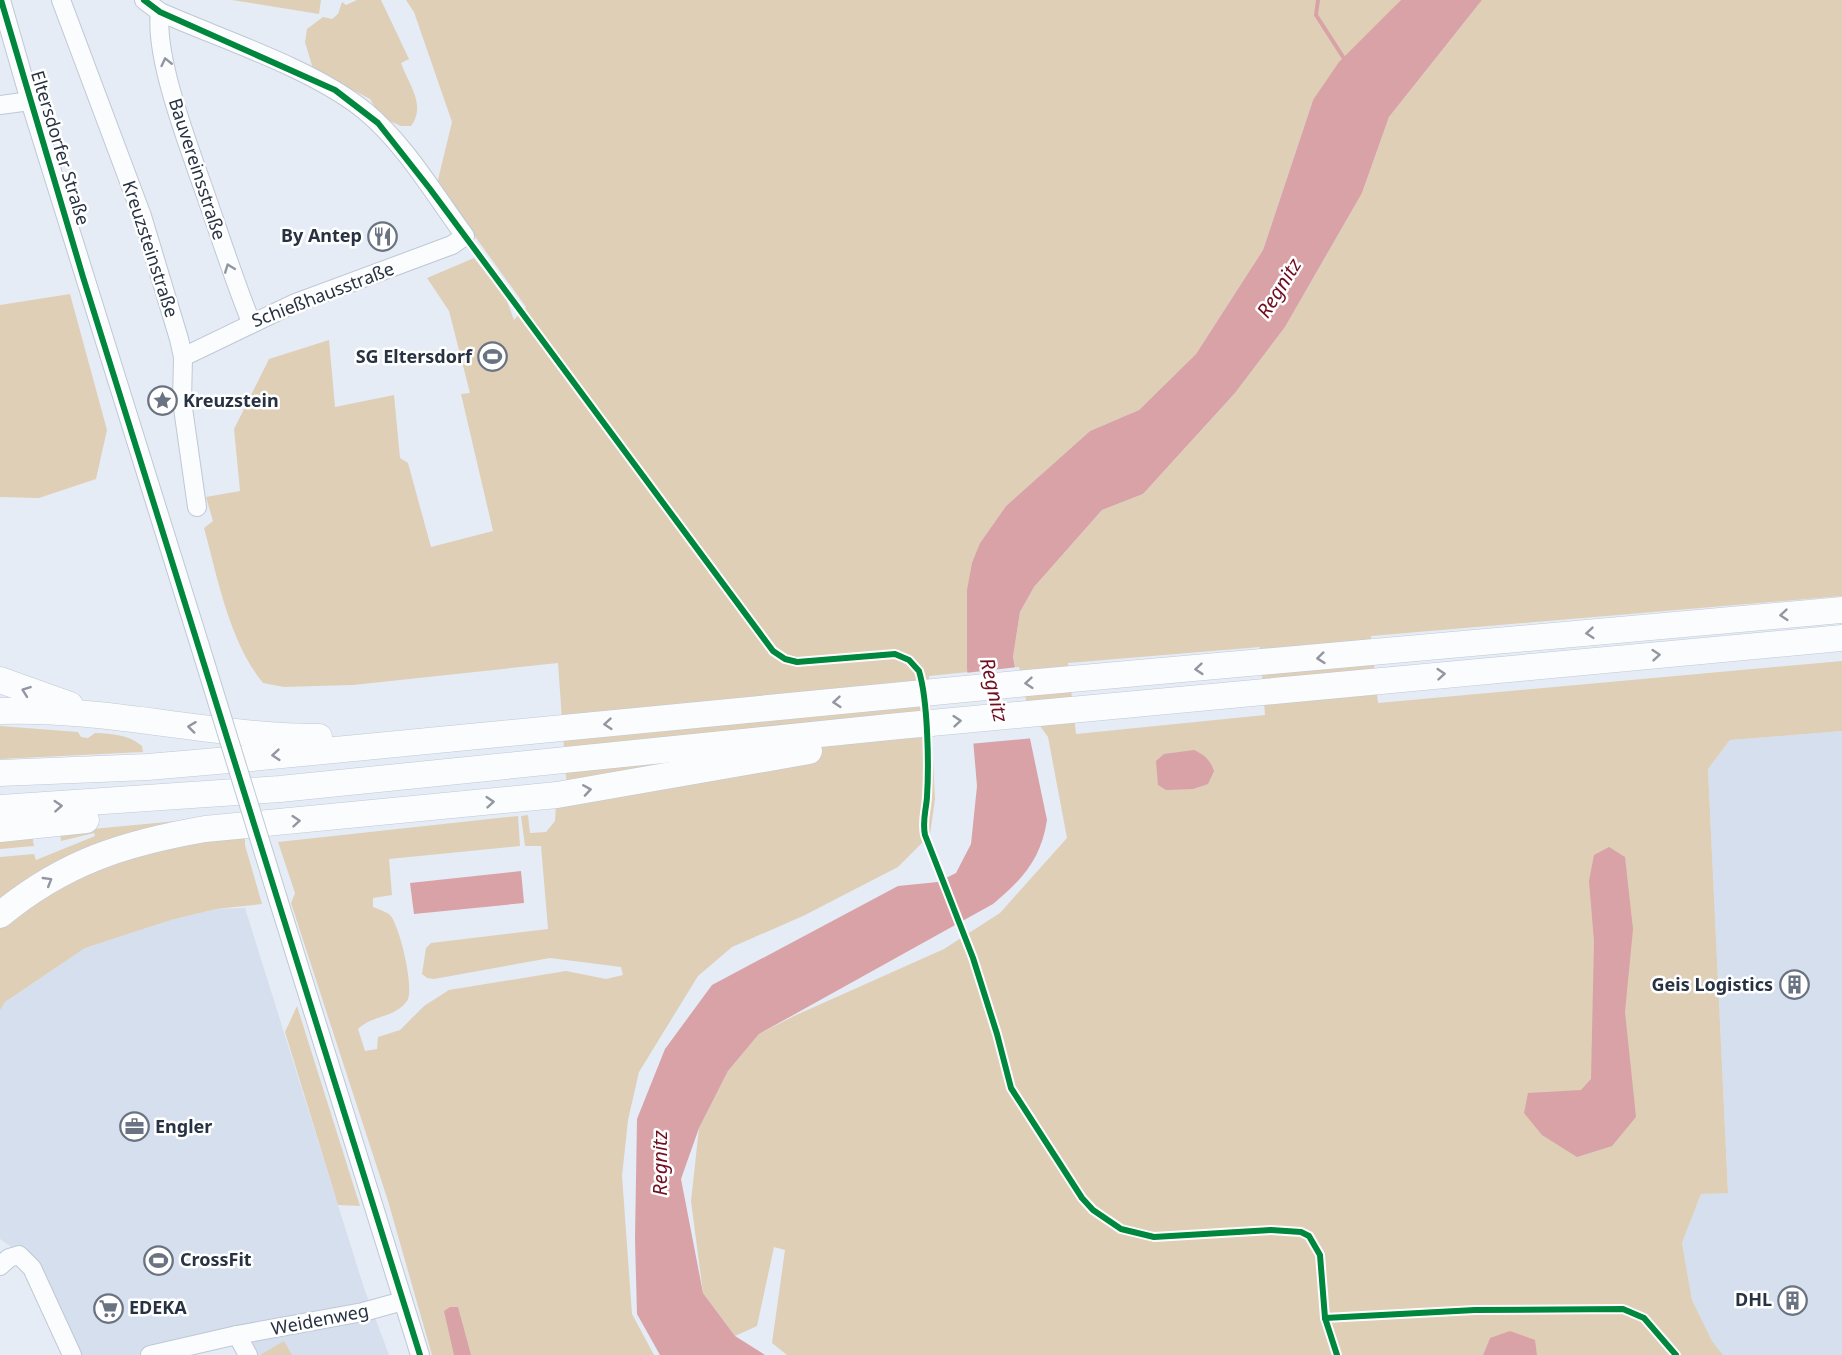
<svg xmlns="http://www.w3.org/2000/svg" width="1842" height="1355" font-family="'Noto Sans',sans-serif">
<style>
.built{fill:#d5dfee}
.green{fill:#dfcfb7;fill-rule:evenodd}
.water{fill:#d8a2a7}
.pier{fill:#e5ecf6}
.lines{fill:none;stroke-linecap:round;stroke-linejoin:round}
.stream{stroke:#d8a2a7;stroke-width:4}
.minor-casing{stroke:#bfc8d4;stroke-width:20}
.highway-casing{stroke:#bfc8d4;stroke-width:27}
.minor{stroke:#fbfcfe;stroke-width:18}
.highway{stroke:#fbfcfe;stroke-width:26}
.minor-bridge-casing{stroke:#bfc8d4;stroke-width:20;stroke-linecap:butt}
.minor-bridge{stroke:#fbfcfe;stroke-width:18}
.cycleway-casing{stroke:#fff;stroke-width:10}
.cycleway{stroke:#00873e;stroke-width:6}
.oneway{stroke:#9197a0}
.labels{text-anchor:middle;stroke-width:5;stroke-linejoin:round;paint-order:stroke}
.street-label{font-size:18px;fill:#273242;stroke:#fff}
.poi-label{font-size:18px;font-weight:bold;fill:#273242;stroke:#fff;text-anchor:end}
.water-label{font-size:20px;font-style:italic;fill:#710f22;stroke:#fff}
</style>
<rect width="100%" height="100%" fill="#e5ecf6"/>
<!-- built -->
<g class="built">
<path d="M 1842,731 L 1842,1355 L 1723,1355 L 1712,1341 L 1692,1300 L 1682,1243 L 1701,1194 L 1728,1192 L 1708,769 L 1730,740 Z"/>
<path d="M 245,908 L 364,1288 L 389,1355 L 253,1355 L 243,1338 L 163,1355 L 66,1355 L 34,1262 L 0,1239 L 0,1010 L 5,1002 L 85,948 L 171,920 L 216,909 Z"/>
</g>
<!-- green -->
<g class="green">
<path d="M 232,0 L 321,0 L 319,14 Z"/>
<path d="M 357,0 L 381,0 L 409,59 L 401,63 C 408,83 427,106 411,126 L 401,126 L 381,117 L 370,99 L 313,69 L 305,42 L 307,29 L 323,17 L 332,19 L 338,14 L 342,2 L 346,5 Z"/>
<path d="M 406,0 L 1401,0 L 1313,100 L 1263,250 L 1196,354 L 1139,410 L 1090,431 L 1006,506 L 980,543 L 968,672 L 929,676 L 935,799 L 930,835 L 898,867 L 803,916 L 732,947 L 698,976 L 639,1072 L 628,1120 L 622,1176 L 632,1314 L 654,1355 L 432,1355 L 388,1201 L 291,903 L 295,893 L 278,842 L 518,816 L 520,846 L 389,859 L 392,895 L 373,898 L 373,907 C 378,909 387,912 390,915 C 400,926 415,990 407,1001 C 395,1018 372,1015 358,1029 L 365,1051 L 377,1049 L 378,1037 L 400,1030 L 424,1006 L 449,990 L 566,971 L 606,979 L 623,975 L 621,967 L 550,958 L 434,979 L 427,978 L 422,974 L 426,948 L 431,943 L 548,929 L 541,846 L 525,846 L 521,816 L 528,815 L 530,833 L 546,832 L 555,821 L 556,805 L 568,804 L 558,663 L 353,685 L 284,687 L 263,683 C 229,641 218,579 204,528 L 213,521 L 206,497 L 240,491 L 234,429 L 269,359 L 329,340 L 335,407 L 394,395 L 400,458 L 408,463 L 431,547 L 493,531 L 461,394 L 470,393 L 449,311 L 427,278 L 474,258 L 506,298 L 514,320 L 526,307 L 437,184 L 452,122 L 414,12 Z"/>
<path d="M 1482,0 L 1842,0 L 1842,596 L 1371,636 L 1378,703 L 1842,661 L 1842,731 L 1730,740 L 1708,769 L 1728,1193 L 1701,1194 L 1682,1243 L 1692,1300 L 1712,1341 L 1723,1355 L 1537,1355 L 1534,1340 L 1490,1338 L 1483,1355 L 787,1355 L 772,1343 L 785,1250 L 774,1247 L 757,1326 L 735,1336 L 703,1293 L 691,1201 L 699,1128 L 728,1071 L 759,1034 L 794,1016 L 944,949 L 1000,913 L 1067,838 L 1048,737 L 1025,705 L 1013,657 L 1020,612 L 1034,587 L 1102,510 L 1143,494 L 1235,393 L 1285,327 L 1362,193 L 1389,117 ZM 1260,647 L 1265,715 L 1076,734 L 1068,663 Z"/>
<path d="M 70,294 L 107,430 L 96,479 L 39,498 L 0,497 L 0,305 Z"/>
<path d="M 0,726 L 78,732 L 81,737 L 88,738 L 95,733 C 112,734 128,734 142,746 L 143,752 L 0,759 Z"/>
<path d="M 220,817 L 0,904 L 0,857 L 34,854 L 36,860 L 95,836 L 94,833 L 61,841 L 60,832 Z"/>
<path d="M 245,833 L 245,845 L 262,904 L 216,909 L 171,920 L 85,948 L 5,1002 L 0,1010 L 0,927 L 21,908 L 121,855 Z"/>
<path d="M 32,835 L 34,846 L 0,849 L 0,838 Z"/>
<path d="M 297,1006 L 360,1206 L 338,1205 L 285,1032 Z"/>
<path d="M 284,1341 L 292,1355 L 260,1355 Z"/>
</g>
<!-- water -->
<g class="water">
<path d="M 1401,0 L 1482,0 L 1389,117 L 1362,193 L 1285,327 L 1235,393 L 1143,494 L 1102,510 L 1034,587 L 1020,612 L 1013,657 L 1047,820 C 1041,859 1023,879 993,904 L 759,1034 L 728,1071 L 699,1128 L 681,1179 L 703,1293 L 735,1336 L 765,1355 L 660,1355 L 637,1314 L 635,1239 L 637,1119 L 665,1049 L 712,985 L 898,886 L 938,882 L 956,873 L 971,844 L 977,786 L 967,668 L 967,590 L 972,563 L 980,543 L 1006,506 L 1090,431 L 1139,410 L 1196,354 L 1263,250 L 1313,100 L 1339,62 Z"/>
<path d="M 1194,750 C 1205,755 1210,760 1214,771 L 1208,784 L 1193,789 L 1166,790 L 1158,785 L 1156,761 L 1164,754 Z"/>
<path d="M 1609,847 L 1625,857 L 1633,929 L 1625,1012 L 1636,1117 L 1612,1146 L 1577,1157 L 1542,1135 L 1524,1113 L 1528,1093 L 1581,1090 L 1591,1079 L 1594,941 L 1589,881 L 1594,855 Z"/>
<path d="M 521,871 L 524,903 L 414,914 L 410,883 Z"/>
<path d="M 450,1307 L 458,1307 L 471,1355 L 454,1355 L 444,1311 Z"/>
<path d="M 1510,1331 L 1535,1340 L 1537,1355 L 1483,1355 L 1490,1338 Z"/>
</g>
<!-- pier -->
<g class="pier">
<path d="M 1019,667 L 1034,738 L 969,744 L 965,673 Z"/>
<path d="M 946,875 L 963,923 L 956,927 L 938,879 Z"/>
</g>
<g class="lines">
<!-- stream -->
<path class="stream" d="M 1318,0 L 1316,15 L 1345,60"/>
<defs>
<g id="minor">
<path d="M 1,0 L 30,101 L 200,646"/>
<path d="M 61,0 L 142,216 L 179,339 L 183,357 L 182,401 L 197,507"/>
<path d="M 144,0 L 160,12 C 223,40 312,68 365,111 C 405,144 434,194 465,236 L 452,245 L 293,304 L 183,357"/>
<path d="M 160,12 C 154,57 189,147 205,193 C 220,236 234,280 251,322"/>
<path d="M 0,105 L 30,101"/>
<path d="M 278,899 L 420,1355"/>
<path d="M 0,1266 L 9,1258 L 19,1255 L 32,1268 L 72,1355"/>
<path d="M 237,1335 L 248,1355"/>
<path d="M 150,1355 L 237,1335 L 363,1312 L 403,1301"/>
</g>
<g id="highway">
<path d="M 0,680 L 70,705"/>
<path d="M 0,711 C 106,707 213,737 319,737"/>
<path d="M 0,773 L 148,767 L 252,758 L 1027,683 L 1842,610"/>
<path d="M 0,808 L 280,789 L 899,726 L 1842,638"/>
<path d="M 0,829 L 86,820"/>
<path d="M 0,915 C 64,862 125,843 205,829 L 557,795 L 809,751"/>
</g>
</defs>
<!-- minor casing -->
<use href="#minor" class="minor-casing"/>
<!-- highway casing -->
<use href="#highway" class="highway-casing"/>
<!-- minor -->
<use href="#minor" class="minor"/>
<!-- highway -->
<use href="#highway" class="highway"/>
<defs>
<path id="minor-bridge" d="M 200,646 L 278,899"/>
</defs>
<!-- minor-bridge casing -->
<use href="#minor-bridge" class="minor-bridge-casing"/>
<!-- minor-bridge -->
<use href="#minor-bridge" class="minor-bridge"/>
<defs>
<g id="cycleway">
<path d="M 1,0 L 83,277 L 420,1355"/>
<path d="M 144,0 L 160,12 L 335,90 L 378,123 L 430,189 L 773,651 L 785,659 L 797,662 L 895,654 L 909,660 L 919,671 C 928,701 929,765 927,797 C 926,811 922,821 925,835 L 973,958 L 997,1034 L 1011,1088 L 1082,1198 L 1093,1210 L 1121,1229 L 1154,1237 L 1271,1230 L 1301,1232 L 1309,1236 L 1320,1255 L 1325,1318 L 1337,1355"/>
<path d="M 1325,1318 L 1475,1310 L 1623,1309 L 1644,1318 L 1676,1355"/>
</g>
</defs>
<!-- cycleway casing -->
<use href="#cycleway" class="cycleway-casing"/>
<!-- cycleway -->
<use href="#cycleway" class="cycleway"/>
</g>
<!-- one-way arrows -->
<defs><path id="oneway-chevron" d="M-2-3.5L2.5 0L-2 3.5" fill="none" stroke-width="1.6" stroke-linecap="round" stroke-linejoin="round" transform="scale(1.5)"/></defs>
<g class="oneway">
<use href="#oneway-chevron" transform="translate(166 62) rotate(-103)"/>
<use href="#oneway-chevron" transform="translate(229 268) rotate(-111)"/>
<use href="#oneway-chevron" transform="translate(1784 615) rotate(175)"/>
<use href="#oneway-chevron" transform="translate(1590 633) rotate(175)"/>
<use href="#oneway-chevron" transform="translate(1656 655) rotate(-5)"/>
<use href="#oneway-chevron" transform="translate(1321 658) rotate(174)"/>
<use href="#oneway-chevron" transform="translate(1199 669) rotate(175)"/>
<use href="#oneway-chevron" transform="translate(1441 674) rotate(-5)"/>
<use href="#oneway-chevron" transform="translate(1029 683) rotate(175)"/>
<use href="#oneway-chevron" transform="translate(26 691) rotate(-160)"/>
<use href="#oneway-chevron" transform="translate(837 702) rotate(175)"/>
<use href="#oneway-chevron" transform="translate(957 721) rotate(-5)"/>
<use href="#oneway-chevron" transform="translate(608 724) rotate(175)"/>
<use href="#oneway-chevron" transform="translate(192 727) rotate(-173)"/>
<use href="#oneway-chevron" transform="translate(276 755) rotate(175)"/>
<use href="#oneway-chevron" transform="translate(587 790) rotate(-9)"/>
<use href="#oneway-chevron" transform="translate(490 802) rotate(-5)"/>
<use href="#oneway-chevron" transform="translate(58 806) rotate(-4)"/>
<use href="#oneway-chevron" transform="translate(296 821) rotate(-5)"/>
<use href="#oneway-chevron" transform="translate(48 881) rotate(-31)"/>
</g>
<!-- icons -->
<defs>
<symbol id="restaurant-ring" viewBox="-11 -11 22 22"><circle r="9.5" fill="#fff" stroke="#6a7381" stroke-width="1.5"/><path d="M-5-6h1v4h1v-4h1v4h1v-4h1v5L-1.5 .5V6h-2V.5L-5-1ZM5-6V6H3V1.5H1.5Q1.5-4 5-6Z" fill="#6a7381"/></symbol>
<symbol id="stadium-ring" viewBox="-11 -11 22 22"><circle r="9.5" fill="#fff" stroke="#6a7381" stroke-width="1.5"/><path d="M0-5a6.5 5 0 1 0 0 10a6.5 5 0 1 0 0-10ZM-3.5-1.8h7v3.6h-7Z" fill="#6a7381"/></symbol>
<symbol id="sight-ring" viewBox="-11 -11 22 22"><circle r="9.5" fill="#fff" stroke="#6a7381" stroke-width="1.5"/><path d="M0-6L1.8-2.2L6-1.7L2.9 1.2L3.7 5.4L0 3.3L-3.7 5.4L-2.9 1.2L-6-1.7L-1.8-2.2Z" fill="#6a7381"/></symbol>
<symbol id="building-ring" viewBox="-11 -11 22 22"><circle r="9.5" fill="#fff" stroke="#6a7381" stroke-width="1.5"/><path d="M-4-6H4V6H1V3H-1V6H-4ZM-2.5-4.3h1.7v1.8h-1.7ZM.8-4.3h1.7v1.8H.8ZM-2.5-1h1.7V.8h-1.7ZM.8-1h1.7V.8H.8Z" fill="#6a7381"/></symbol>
<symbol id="office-ring" viewBox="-11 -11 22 22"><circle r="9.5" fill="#fff" stroke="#6a7381" stroke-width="1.5"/><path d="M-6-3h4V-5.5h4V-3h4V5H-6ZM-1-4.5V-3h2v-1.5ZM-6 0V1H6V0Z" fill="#6a7381"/></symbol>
<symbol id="supermarket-ring" viewBox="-11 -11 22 22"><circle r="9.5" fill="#fff" stroke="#6a7381" stroke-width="1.5"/><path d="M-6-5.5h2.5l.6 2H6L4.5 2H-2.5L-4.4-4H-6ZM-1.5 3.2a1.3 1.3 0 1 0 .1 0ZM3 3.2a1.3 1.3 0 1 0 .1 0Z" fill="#6a7381"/></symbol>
</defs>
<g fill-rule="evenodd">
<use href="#restaurant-ring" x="366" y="220" width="33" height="33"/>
<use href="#stadium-ring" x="476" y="340" width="33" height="33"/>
<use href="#sight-ring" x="146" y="384" width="33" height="33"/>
<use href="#building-ring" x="1778" y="968" width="33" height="33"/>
<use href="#office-ring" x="118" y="1110" width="33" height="33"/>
<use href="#stadium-ring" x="142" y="1244" width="33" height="33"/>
<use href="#building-ring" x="1776" y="1284" width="33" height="33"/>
<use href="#supermarket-ring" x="92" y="1292" width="33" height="33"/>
</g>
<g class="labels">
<!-- street labels -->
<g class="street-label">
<text transform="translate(60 148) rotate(73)" y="6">Eltersdorfer Straße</text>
<text transform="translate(197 169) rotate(72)" y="6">Bauvereinsstraße</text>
<text transform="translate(150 249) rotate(72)" y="6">Kreuzsteinstraße</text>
<text transform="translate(323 295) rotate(-21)" y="6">Schießhausstraße</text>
<text transform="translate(320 1320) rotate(-11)" y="6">Weidenweg</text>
</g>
<!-- poi labels -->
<g class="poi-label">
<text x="362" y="242">By Antep</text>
<text x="472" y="363">SG Eltersdorf</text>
<text x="183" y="407" text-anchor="start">Kreuzstein</text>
<text x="1773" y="991">Geis Logistics</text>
<text x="155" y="1133" text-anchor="start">Engler</text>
<text x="180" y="1266" text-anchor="start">CrossFit</text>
<text x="1772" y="1306">DHL</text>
<text x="129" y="1314" text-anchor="start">EDEKA</text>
</g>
<!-- water labels -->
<g class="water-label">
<text transform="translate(1279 288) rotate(-58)" y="7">Regnitz</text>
<text transform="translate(994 690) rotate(77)" y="7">Regnitz</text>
<text transform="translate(660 1163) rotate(-90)" y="7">Regnitz</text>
</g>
</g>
</svg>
